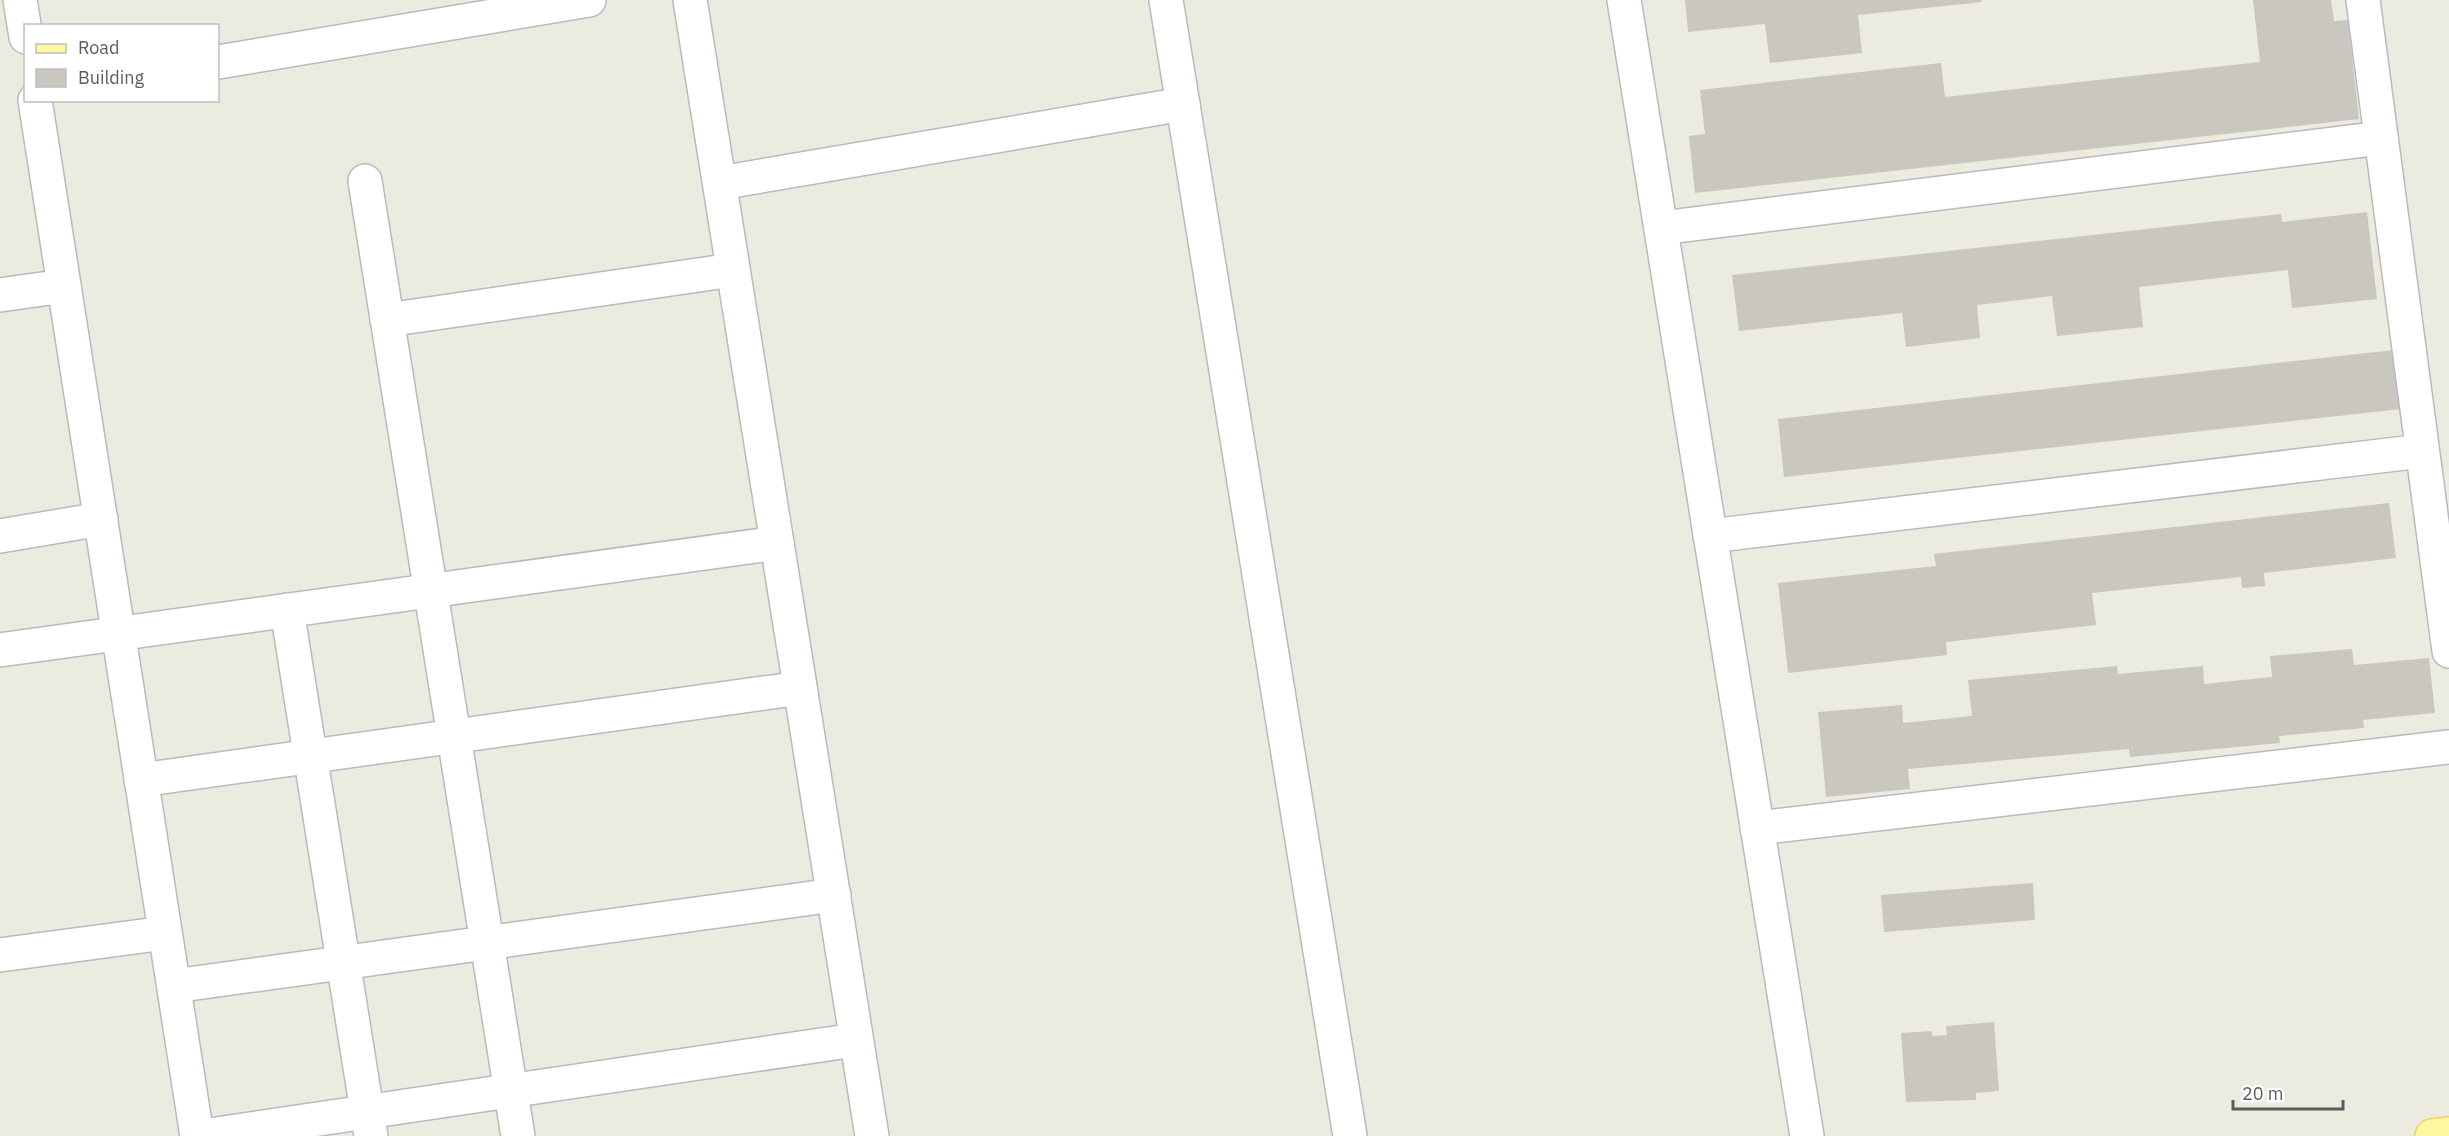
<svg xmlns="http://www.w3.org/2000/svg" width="2449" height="1136" font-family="'IBM Plex Sans',sans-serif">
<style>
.building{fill:#c9c7bf}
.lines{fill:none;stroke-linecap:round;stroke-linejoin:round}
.minor-casing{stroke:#b8babf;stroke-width:36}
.major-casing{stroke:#f3d352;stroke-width:36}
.minor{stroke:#fff;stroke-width:33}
.major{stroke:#fff7a2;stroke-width:33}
</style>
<rect width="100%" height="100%" fill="#ecebe0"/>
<!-- building -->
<g class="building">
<path d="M 1685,0 L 1981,0 L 1982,2 L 1858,15 L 1862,53 L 1770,63 L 1765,24 L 1688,32 Z"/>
<path d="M 2253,0 L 2331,0 L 2334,21 L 2348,20 L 2359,119 L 1695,193 L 1689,136 L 1705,134 L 1700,90 L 1941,63 L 1945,97 L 2260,62 Z"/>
<path d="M 2367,212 L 2377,299 L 2292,308 L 2288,270 L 2139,287 L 2143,327 L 2057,336 L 2052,296 L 1977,305 L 1980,338 L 1906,347 L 1902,313 L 1739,331 L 1732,275 L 2281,214 L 2282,222 Z"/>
<path d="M 2394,350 L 2401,409 L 1784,477 L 1778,419 Z"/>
<path d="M 2389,503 L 2396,558 L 2264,573 L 2265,586 L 2242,588 L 2241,577 L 2092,593 L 2096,625 L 1946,642 L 1947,655 L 1788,673 L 1778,583 L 1936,566 L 1934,554 Z"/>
<path d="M 2352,649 L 2354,665 L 2429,658 L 2435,713 L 2363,720 L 2364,728 L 2279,736 L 2280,743 L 2130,757 L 2129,749 L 1908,769 L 1910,789 L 1826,797 L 1818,712 L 1902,705 L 1903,723 L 1972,716 L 1968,680 L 2117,666 L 2118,674 L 2203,666 L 2204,684 L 2272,677 L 2270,656 Z"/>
<path d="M 2033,883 L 2035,920 L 1884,932 L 1881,895 Z"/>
<path d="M 1994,1022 L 1999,1091 L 1976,1093 L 1976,1100 L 1906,1102 L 1901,1033 L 1932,1031 L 1932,1036 L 1947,1035 L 1946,1026 Z"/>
</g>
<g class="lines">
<defs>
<g id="minor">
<path d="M 20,0 L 26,37"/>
<path d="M 690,0 L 872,1136"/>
<path d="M 1166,0 L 1350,1136"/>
<path d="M 1624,0 L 1807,1136"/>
<path d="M 2363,0 L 2449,651"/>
<path d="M 218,62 L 589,0"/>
<path d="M 35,100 L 197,1136"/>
<path d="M 365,181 L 518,1136"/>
<path d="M 720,183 L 1183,104"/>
<path d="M 1661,228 L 2381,138"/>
<path d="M 0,295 L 64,286"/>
<path d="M 387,320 L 733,270"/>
<path d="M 0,536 L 101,519"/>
<path d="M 1710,536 L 2422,451"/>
<path d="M 287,610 L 371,1136"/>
<path d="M 0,650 L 777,543"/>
<path d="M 141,780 L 800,688"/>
<path d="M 1757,828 L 2449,747"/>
<path d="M 0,955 L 165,933"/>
<path d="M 174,986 L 834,895"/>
<path d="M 203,1136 L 855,1040"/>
</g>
<path id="major" d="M 2432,1136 L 2449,1134"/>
</defs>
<!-- minor casing -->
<use href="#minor" class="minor-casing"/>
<!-- major casing -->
<use href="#major" class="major-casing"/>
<!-- minor -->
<use href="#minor" class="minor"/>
<!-- major -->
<use href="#major" class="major"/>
</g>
<!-- legend -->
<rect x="24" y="24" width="195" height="78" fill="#ffffff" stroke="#bdbec0" stroke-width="1.5"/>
<rect x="36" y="44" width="30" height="9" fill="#fff7a2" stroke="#bdbec0" stroke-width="1.5"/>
<text x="78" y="54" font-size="18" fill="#595c61">Road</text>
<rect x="36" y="69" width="30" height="18" fill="#c9c7bf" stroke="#bdbec0" stroke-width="1.5"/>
<text x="78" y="84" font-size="18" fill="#595c61">Building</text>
<!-- scale -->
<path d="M2233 1100v9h110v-9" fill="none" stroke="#595c61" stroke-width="3"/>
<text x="2242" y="1100" font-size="18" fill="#595c61" stroke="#ffffff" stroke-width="4.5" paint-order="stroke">20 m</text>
</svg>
